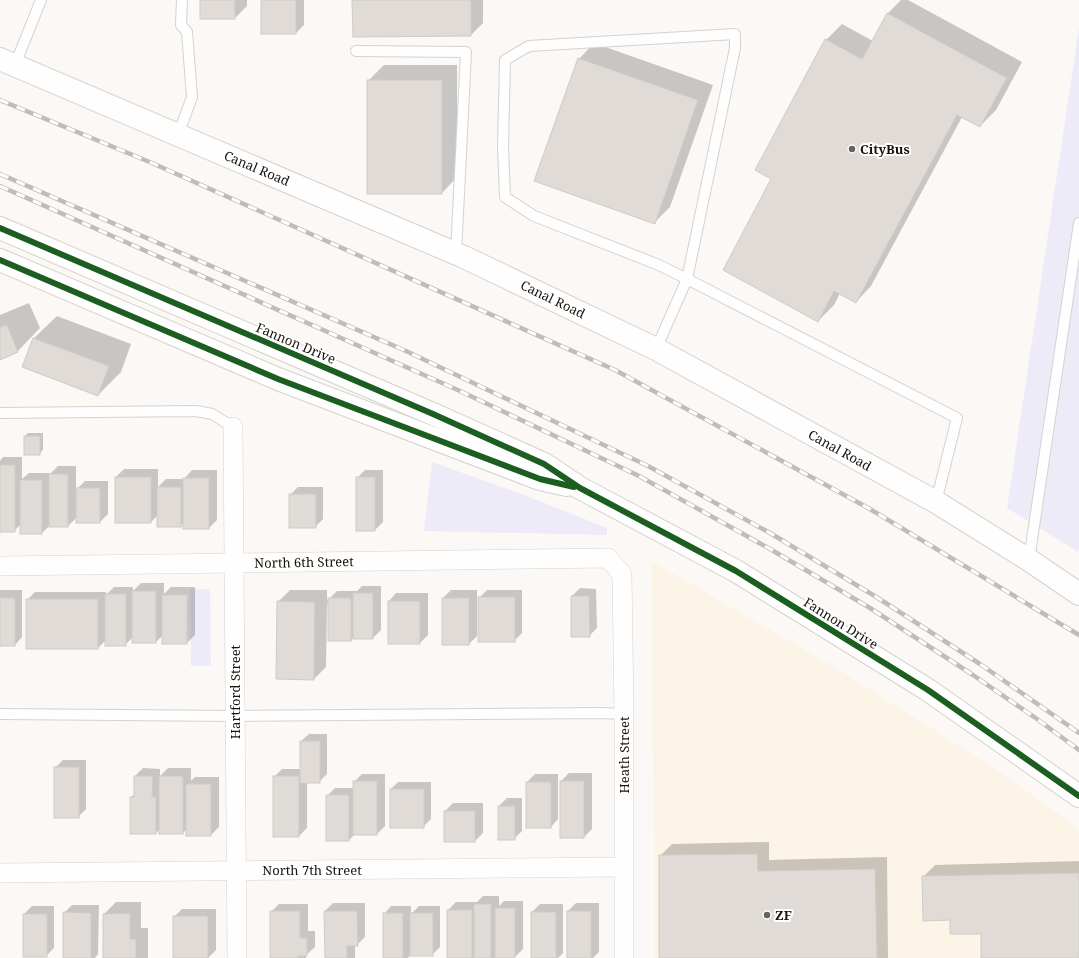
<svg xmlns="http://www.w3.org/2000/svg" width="1079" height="958" font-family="'Noto Serif',serif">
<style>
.built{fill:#fdf4e8}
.green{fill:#eeebf8}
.shadow{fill:#0003}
.building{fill:#e0dbd7;stroke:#cecbc6}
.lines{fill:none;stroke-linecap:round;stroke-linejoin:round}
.service-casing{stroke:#d6d2ce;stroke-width:12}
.minor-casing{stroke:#d6d2ce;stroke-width:20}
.tertiary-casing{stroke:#d6d2ce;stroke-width:24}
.secondary-casing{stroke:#d6d2ce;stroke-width:24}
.service{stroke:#fefefe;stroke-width:10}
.minor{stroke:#fefefe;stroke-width:19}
.tertiary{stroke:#fefefe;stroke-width:22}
.secondary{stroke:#fefefe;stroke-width:22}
.rail-casing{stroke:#bfbdbc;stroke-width:4.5}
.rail{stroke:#fff;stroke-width:3;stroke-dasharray:9;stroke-linecap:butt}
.cycleway-casing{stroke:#fff;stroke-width:8}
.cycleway{stroke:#1b5e20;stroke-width:6}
.poi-dot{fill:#67635e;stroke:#fff;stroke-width:1.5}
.labels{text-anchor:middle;stroke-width:4;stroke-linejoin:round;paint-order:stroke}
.poi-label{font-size:13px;font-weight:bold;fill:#17130d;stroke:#fff;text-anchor:start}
.street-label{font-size:13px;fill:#17130d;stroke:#fff}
</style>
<rect width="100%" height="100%" fill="#fbf8f5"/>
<!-- built -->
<path class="built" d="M 652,561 L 836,668 L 1002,773 L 1079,829 L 1079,958 L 654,958 Z"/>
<!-- green -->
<g class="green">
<path d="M 1079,28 L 1079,548 L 1078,552 L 1007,508 Z"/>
<path d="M 432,462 L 532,498 L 607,528 L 607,535 L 424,531 Z"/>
<path d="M 190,589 L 210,589 L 211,666 L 191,666 Z"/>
</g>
<!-- shadow -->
<g class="shadow">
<path d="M 201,0 L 247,0 L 247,6 L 235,18 Z"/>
<path d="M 262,0 L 304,0 L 304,25 L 296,33 Z"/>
<path d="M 353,0 L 483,0 L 483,23 L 471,35 Z"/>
<path d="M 901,0 L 908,0 L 1022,62 L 996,110 L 980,126 L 962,117 L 871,286 L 856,302 L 840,293 L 834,305 L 818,321 L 773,179 L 826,40 L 842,24 L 873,41 L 888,13 Z"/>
<path d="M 594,43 L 713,85 L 670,207 L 654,223 L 579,59 Z"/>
<path d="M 384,65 L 457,65 L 457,177 L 442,193 L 368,81 Z"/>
<path d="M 29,303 L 40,328 L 18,351 L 0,359 L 0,315 Z"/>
<path d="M 57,316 L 131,344 L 121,372 L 98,395 L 23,366 L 34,338 Z"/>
<path d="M 28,433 L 43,433 L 43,450 L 39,454 L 25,436 Z"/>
<path d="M 3,457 L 22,457 L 22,479 L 29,473 L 50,473 L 50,474 L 58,466 L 76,466 L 76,490 L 85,481 L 108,481 L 108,514 L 100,522 L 77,517 L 68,526 L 49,526 L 42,533 L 21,524 L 14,531 L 0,531 L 0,461 Z"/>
<path d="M 124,469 L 158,469 L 158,487 L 166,479 L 184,479 L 192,470 L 217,470 L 217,520 L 209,528 L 184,522 L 181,526 L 158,515 L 151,522 L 116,477 Z"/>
<path d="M 365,470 L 383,470 L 383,522 L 375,530 L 357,478 Z"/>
<path d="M 298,487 L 323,487 L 323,519 L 315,527 L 290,495 Z"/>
<path d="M 141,583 L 164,583 L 164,594 L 171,587 L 195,587 L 195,635 L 187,643 L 163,635 L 156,642 L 133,637 L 125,645 L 106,640 L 98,648 L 27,648 L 27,600 L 35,592 L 106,592 L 106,595 L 114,587 L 133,587 L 133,591 Z"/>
<path d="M 362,586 L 381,586 L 381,630 L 373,638 L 354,638 L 354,637 L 351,640 L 329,605 L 327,604 L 326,667 L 314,679 L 278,602 L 290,590 L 327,590 L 327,601 L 337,591 L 357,591 Z"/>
<path d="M 580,588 L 596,589 L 597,628 L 589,636 L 572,636 L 572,596 Z"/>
<path d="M 0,590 L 22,590 L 22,637 L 15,645 L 0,645 Z"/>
<path d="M 451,590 L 477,590 L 477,636 L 469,644 L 443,598 Z"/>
<path d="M 487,590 L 522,590 L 522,633 L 514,641 L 479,598 Z"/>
<path d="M 396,593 L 428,593 L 428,635 L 420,643 L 389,601 Z"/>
<path d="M 309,734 L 327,734 L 327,774 L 319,782 L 307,782 L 307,828 L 299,836 L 274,777 L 282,769 L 301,769 L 301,741 Z"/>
<path d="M 63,760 L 86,760 L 86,809 L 78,817 L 55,768 Z"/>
<path d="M 143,768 L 160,769 L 160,776 L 168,768 L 191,768 L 191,781 L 195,777 L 219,777 L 219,827 L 211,835 L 187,829 L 183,833 L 160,829 L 156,833 L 131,797 L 135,794 L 135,776 Z"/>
<path d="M 569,773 L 592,773 L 592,829 L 584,837 L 561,781 Z"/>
<path d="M 362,774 L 385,774 L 385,826 L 377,834 L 355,834 L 349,840 L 327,796 L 335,788 L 354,788 L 354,782 Z"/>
<path d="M 535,774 L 558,774 L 558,819 L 551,827 L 527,782 Z"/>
<path d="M 398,782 L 431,782 L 431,819 L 423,827 L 391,789 Z"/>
<path d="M 507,798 L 522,798 L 522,831 L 514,839 L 499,806 Z"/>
<path d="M 453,803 L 483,803 L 483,833 L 475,841 L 445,811 Z"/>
<path d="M 769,842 L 769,860 L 887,857 L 888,958 L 660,958 L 660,856 L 672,844 Z"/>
<path d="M 1079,861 L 1079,958 L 982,958 L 982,933 L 951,919 L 923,877 L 935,865 Z"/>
<path d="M 483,896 L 499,896 L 499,906 L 504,901 L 523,901 L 523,949 L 515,957 L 499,958 L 448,958 L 448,910 L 456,902 L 477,902 Z"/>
<path d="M 116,902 L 141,902 L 141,928 L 148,928 L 148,958 L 104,958 L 104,914 Z"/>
<path d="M 333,903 L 365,903 L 365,937 L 357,945 L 355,945 L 355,958 L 326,958 L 325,911 Z"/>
<path d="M 576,903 L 599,903 L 599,952 L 593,958 L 568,958 L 568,911 Z"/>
<path d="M 279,904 L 308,904 L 308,931 L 315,931 L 315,947 L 306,955 L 306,958 L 271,958 L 271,912 Z"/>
<path d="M 540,904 L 563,904 L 563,953 L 558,958 L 532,958 L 532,912 Z"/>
<path d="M 72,905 L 99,905 L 98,954 L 95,958 L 64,958 L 64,913 Z"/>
<path d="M 32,906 L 54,906 L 54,948 L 46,956 L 24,914 Z"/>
<path d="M 391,906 L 411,906 L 411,914 L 419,906 L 440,906 L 440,947 L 432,955 L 410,955 L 408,958 L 384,958 L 384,914 Z"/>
<path d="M 182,909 L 216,909 L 216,950 L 208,958 L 174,958 L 174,917 Z"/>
</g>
<!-- building -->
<g class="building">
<rect x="200" y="0" width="35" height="19"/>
<rect x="261" y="0" width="35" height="34"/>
<path d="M 352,0 L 471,0 L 471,36 L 353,37 Z"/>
<path d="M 887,13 L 1007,78 L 980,127 L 957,115 L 856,303 L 834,291 L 818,322 L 723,270 L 771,179 L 755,170 L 825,39 L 862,59 Z"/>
<path d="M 578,58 L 698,100 L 655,224 L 534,181 Z"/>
<rect x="367" y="80" width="75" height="114"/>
<path d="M 7,325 L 18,352 L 0,360 L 0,327 Z"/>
<path d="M 33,338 L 109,366 L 98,396 L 22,367 Z"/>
<rect x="24" y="436" width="16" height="19"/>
<rect x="0" y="465" width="15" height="67"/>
<rect x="49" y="474" width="19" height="53"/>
<rect x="115" y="477" width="36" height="46"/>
<rect x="356" y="477" width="19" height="54"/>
<rect x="183" y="478" width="26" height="51"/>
<rect x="20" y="480" width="22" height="54"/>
<rect x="157" y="487" width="24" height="40"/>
<rect x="76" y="488" width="24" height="35"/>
<rect x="289" y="494" width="27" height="34"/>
<rect x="132" y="591" width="24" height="52"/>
<rect x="353" y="593" width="20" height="46"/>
<rect x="105" y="594" width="21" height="52"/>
<rect x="162" y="595" width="25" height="49"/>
<path d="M 571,596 L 589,596 L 590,637 L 571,637 Z"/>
<rect x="478" y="597" width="37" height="45"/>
<rect x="0" y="598" width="15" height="48"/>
<rect x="328" y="598" width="23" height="43"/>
<rect x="442" y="598" width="27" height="47"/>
<rect x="26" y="599" width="72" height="50"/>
<path d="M 277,601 L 315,602 L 314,680 L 276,679 Z"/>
<rect x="388" y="601" width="32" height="43"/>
<rect x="300" y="741" width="20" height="42"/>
<rect x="54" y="767" width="25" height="51"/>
<path d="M 134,776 L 153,776 L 152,797 L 156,797 L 156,834 L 130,834 L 130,797 L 134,797 Z"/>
<rect x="159" y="776" width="24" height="58"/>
<rect x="273" y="776" width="26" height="61"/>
<rect x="353" y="781" width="24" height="54"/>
<rect x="560" y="781" width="24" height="57"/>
<rect x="526" y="782" width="25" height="46"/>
<rect x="186" y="784" width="25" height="52"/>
<rect x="390" y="789" width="34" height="39"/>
<rect x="326" y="795" width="23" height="46"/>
<rect x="498" y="806" width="17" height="34"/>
<rect x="444" y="811" width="31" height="31"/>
<path d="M 757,854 L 758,871 L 875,869 L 877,958 L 659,958 L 659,855 Z"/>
<path d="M 1079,873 L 1079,958 L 981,958 L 981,934 L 950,934 L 950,920 L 923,921 L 922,876 Z"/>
<rect x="474" y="904" width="17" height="54"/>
<rect x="495" y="908" width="20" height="50"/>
<rect x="447" y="910" width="25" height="48"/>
<path d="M 270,911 L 300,911 L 300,938 L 307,938 L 307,956 L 298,956 L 298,958 L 270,958 Z"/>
<path d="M 324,911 L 357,911 L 358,946 L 347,946 L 347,958 L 325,958 Z"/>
<rect x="567" y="911" width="24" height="47"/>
<path d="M 63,912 L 91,913 L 91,958 L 63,958 Z"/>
<rect x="531" y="912" width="25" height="46"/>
<path d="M 130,913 L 130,939 L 136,939 L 136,958 L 103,958 L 103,914 Z"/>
<rect x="383" y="913" width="20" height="45"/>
<rect x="410" y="913" width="23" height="43"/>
<rect x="23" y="914" width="24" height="43"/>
<rect x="173" y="916" width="35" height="42"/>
</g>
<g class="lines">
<defs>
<g id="service">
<path d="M 735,34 L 735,48 L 687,279 L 659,265 L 534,216 L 505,197 L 503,147 L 505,60 L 529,46 Z"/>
<path d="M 356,51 L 466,52 L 456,254"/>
<path d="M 15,65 L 41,0"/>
<path d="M 178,135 L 192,97 L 187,32 L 181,25 L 182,0"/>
<path d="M 656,349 L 687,279 L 957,418 L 936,502"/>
<path d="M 0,413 L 196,411 L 212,414 L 233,427"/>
<path d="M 1029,560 L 1079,223"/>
<path d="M 0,714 L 235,716 L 601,713 L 624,714"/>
</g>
<g id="minor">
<path d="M 233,427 L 237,958"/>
<path d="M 0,566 L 608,558 L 622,574 L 624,714 L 624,958"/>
<path d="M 0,873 L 623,867"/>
</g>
<g id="tertiary">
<path d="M 0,228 L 433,414 L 544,464 L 580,488 L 736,571 L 928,690 L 1079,796"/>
<path d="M 0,260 L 278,379 L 540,479 L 567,485"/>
</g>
<path id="secondary" d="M 0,59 L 464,257 L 656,349 L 936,502 L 1029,560 L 1079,594"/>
</defs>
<!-- service casing -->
<use href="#service" class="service-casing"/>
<!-- minor casing -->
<use href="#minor" class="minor-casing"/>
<!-- tertiary casing -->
<use href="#tertiary" class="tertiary-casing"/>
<!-- secondary casing -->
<use href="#secondary" class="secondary-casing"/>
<!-- service -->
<use href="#service" class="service"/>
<!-- minor -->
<use href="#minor" class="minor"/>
<!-- tertiary -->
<use href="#tertiary" class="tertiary"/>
<!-- secondary -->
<use href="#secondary" class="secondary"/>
<defs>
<g id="rail">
<path d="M 0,100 L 152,163 L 615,370 L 870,509 L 1079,635"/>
<path d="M 0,174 L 406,351 L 648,466 L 770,533 L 878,598 L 980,664 L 1079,733"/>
<path d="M 0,186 L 460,391 L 639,476 L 770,549 L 870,608 L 973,675 L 1037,719 L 1079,750"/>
</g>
</defs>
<!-- rail casing -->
<use href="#rail" class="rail-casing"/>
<!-- rail -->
<use href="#rail" class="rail"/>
<defs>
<g id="cycleway">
<path d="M 0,228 L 433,414 L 544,464 L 580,488 L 736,571 L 928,690 L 1079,796"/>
<path d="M 0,260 L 278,379 L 540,479 L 574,487"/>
</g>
</defs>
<!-- cycleway casing -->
<use href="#cycleway" class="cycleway-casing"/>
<!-- cycleway -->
<use href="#cycleway" class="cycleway"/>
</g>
<!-- markers -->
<g class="poi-dot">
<circle cx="852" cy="149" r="4"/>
<circle cx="767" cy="915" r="4"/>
</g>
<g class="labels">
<!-- poi labels -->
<g class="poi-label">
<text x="860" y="154">CityBus</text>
<text x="775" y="920">ZF</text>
</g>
<!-- street labels -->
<g class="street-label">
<text transform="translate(257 168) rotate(23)" y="5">Canal Road</text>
<text transform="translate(553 299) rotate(26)" y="5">Canal Road</text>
<text transform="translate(296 343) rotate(23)" y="5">Fannon Drive</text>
<text transform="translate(840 450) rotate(29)" y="5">Canal Road</text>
<text transform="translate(304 562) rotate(-1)" y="5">North 6th Street</text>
<text transform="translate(841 623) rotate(32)" y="5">Fannon Drive</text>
<text transform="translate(235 692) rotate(-90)" y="5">Hartford Street</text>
<text transform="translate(624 755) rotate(-90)" y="5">Heath Street</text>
<text x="312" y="875">North 7th Street</text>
</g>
</g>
</svg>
